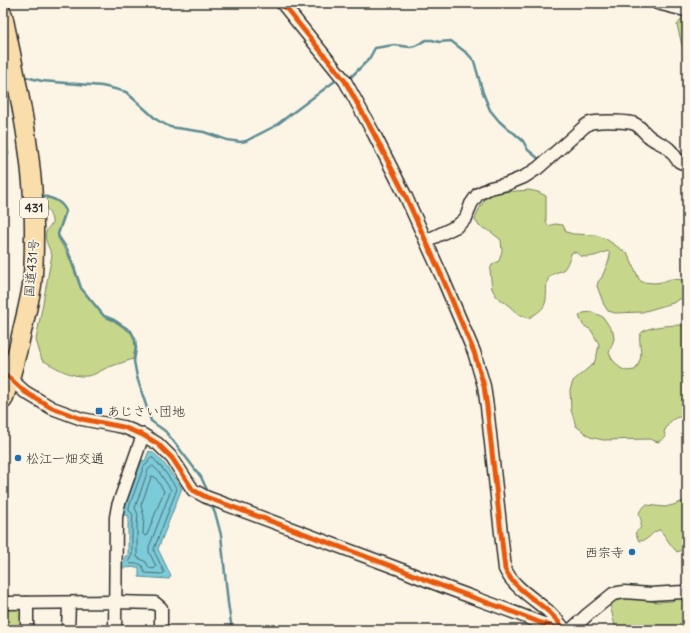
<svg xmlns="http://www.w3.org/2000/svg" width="690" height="633" font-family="Delius,'Klee One',sans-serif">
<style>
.green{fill:#c6d78c;stroke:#78815c}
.water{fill:#7ccbd9;stroke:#5c8b93}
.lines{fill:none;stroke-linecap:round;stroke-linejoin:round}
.shore{stroke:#4b6b71;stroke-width:1}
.stream{stroke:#5c8b93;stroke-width:2.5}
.minor-casing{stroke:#2b2b2b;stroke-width:15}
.highway-casing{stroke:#2b2b2b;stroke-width:21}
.minor{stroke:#fcf5e5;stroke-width:12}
.highway{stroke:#f9ddab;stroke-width:18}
.cycleway-casing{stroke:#fcf5e5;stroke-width:8}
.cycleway{stroke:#e8590c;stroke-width:5}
.poi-dot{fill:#1f6fb2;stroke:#fcf5e5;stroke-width:1.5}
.labels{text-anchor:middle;stroke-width:3.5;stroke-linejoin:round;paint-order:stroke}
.shield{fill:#fcf5e5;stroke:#6a6863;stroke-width:1}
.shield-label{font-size:12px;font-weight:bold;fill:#2b2b2b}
.street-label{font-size:13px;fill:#2b2b2b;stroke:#fcf5e5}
.poi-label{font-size:13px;fill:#2b2b2b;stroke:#fcf5e5;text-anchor:start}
</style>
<rect width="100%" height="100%" fill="#fcf5e5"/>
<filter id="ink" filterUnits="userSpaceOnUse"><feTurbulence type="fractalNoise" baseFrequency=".025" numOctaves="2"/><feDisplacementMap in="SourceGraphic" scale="8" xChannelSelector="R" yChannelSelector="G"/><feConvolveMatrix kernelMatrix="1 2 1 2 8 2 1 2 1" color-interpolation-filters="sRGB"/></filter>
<g filter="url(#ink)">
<!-- green -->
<g class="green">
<path d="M 687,13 L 687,65 L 677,25 Z"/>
<path d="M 529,190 L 538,192 L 546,196 L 546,221 L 548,226 L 555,224 L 563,225 L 566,232 L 573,234 L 596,235 L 606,239 L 628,254 L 639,279 L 642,282 L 655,283 L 662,282 L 671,279 L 686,280 L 687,280 L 687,295 L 673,303 L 642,312 L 615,313 L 608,311 L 604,305 L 597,286 L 598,282 L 602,277 L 609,260 L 610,254 L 608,251 C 600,254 590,259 581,256 C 577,254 577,252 572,252 C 570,257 567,266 564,269 C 559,273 552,272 548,279 C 545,287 548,299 544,306 C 541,311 534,315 529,318 L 518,314 L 508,305 L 497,297 L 492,289 L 490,270 L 492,265 L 499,261 L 502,251 L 501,240 L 491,232 L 479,226 L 475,220 C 478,209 483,202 490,193 Z"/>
<path d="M 49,198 C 56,200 63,204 65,210 L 58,234 L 58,238 L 68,255 L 81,289 L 104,317 L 114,321 L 131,333 L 134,339 L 135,348 L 133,359 C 125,362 117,364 109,367 C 103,369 98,373 92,375 C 75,380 57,368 42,360 L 36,340 L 52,255 C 47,243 40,234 52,224 C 53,215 46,210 44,202 L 46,199 Z"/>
<path d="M 592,312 L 603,317 L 613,332 L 614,339 L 609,353 L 612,359 L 620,368 L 627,371 L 635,370 C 642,359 641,356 640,344 C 640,341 639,337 640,335 C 644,325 678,325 687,325 L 687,416 C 673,417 670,420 664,432 L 666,437 L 658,442 L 649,439 L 603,440 L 590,437 L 576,426 L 571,410 L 570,390 L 573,381 L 594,363 L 597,355 L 599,344 L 591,330 L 583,325 L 579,316 L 583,313 Z"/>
<path d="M 687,500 L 687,548 L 677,552 C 670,545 666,537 660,530 C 651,531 650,541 639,541 L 635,533 C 638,531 641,528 641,525 C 643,516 633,515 646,505 L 665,507 L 673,505 Z"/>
<path d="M 687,595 L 687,630 L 616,630 L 610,605 L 611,601 L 625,596 L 657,602 L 672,601 Z"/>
<path d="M 3,609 L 20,609 L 23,613 L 22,630 L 3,630 Z"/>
</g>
<!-- water -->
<path class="water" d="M 149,451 C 160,454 174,478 182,488 L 158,549 L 171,576 L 169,579 L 139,577 L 139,567 L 122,568 L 122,563 L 125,562 L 125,556 L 128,556 L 128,525 L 129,516 L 124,515 L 125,507 L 129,495 L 142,460 L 145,461 Z"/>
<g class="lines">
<!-- shore -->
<g class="shore">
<path d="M 150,458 L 153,458 L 163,469 L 177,489 L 154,549 L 154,551 L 164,572 L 164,573 L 162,574 L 145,573 C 144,571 144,570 143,568 C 142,562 136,564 131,564 L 129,562 L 129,560 L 132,555 L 132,525 L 133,516 L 132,513 L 129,511 L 129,507 L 144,466 L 148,463 Z"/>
<path d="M 153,466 L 159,472 L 171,490 L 149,547 L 149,552 L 156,566 L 155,568 L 154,569 L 149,568 L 146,562 L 137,557 L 137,525 L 138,516 L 137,512 L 135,508 L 148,470 Z"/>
<path d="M 152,476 L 155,477 L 164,491 L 147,535 L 145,536 L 143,534 L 144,516 L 141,506 Z"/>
</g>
<!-- stream -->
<g class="stream">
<path d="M 26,77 L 42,81 L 102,86 L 115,89 L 126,92 L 157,120 L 170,127 L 204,132 L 227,140 L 241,142 L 246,141 L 275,126 L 335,81"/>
<path d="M 350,78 L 369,59 L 375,48 L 394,45 L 410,47 L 415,46 L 426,40 L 432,40 L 439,42 L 451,41 L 468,54 L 474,61 L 483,93 L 490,110 L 499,121 L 509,130 L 514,133 L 523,141 L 528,150 L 539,159"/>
<path d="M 3,133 L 8,154"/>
<path d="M 43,196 C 52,198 62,201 66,211 L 58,234 L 59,237 L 67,249 L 72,261 L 81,288 L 104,316 L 114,320 L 131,331 L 135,339 L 136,348 L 134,361 L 137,377 L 151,421 L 165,431 L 175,443 L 201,477 L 208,492"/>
<path d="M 211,503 L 216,516 L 221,535 L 228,603 L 232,630"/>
</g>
<defs>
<g id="minor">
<path d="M 282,3 L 345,81 L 374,134 L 406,197 L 443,279 L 474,352 L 484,386 L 487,407 L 505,569 C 513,587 533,598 548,611 C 554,617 560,623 565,630"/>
<path d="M 657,3 L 685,10"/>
<path d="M 426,241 L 457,226 L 466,218 L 471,204 L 478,194 L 490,188 L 507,184 L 524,177 L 538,168 L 584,127 C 587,124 591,122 595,122 C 603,121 628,121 635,124 C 641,127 645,134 651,138 C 657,143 663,143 669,149 C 676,155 676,164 687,163"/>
<path d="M 5,374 L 25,392 L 52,408 L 82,419 L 123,427 L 143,435 L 158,444 L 172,458 L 193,490 L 206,497 L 402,570 C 448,590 495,604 541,623 L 551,626 L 561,630"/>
<path d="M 3,603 L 115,602 L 155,603 L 161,608 L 161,630"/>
<path d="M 27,630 L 27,603"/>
<path d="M 68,630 L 69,603"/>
<path d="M 115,630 L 116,517 L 118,506 L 143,435"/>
<path d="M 571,630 L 587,615 L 613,594 L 624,592 L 651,594 L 683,592 L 687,590"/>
</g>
<path id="highway" d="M 3,15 C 18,88 35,160 34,234 C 34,251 34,269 32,285 C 29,305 23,325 19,345 C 14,363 10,382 3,400"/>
</defs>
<!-- minor casing -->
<use href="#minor" class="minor-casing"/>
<!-- highway casing -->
<use href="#highway" class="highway-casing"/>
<!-- minor -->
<use href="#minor" class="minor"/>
<!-- highway -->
<use href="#highway" class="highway"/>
<defs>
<g id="cycleway">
<path d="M 282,3 L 345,81 L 374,134 L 406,197 L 443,279 L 474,352 L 484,386 L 487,407 L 505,569 C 513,587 533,598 548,611 C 554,617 560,623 565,630"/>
<path d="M 3,372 L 25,392 L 52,408 L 82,419 L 123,427 L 143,435 L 158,444 L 172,458 L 193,490 L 206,497 L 402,570 C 448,590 495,604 541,623 L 551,626 L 561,630"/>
</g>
</defs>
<!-- cycleway casing -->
<use href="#cycleway" class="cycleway-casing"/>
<!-- cycleway -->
<use href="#cycleway" class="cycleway"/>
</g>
</g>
<!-- markers -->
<g class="poi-dot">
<rect x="95" y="407" width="8" height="8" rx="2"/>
<circle cx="18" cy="458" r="4"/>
<circle cx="632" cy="552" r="4"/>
</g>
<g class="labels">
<!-- shield labels -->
<rect class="shield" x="20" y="198" width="28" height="20" rx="3"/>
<g class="shield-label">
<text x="34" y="212">431</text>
</g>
<!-- street labels -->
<g class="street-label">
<text transform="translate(31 268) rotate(-85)" y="5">国道431号</text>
</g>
<!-- poi labels -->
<g class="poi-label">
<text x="107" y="416">あじさい団地</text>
<text x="26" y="463">松江一畑交通</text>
<text x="624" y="557" text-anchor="end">西宗寺</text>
</g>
</g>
<!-- margin -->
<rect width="690" height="633" fill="none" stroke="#fcf5e5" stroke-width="16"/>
<rect x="8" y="8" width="674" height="617" fill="none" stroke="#2b2b2b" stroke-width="1.5" filter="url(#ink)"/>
</svg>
